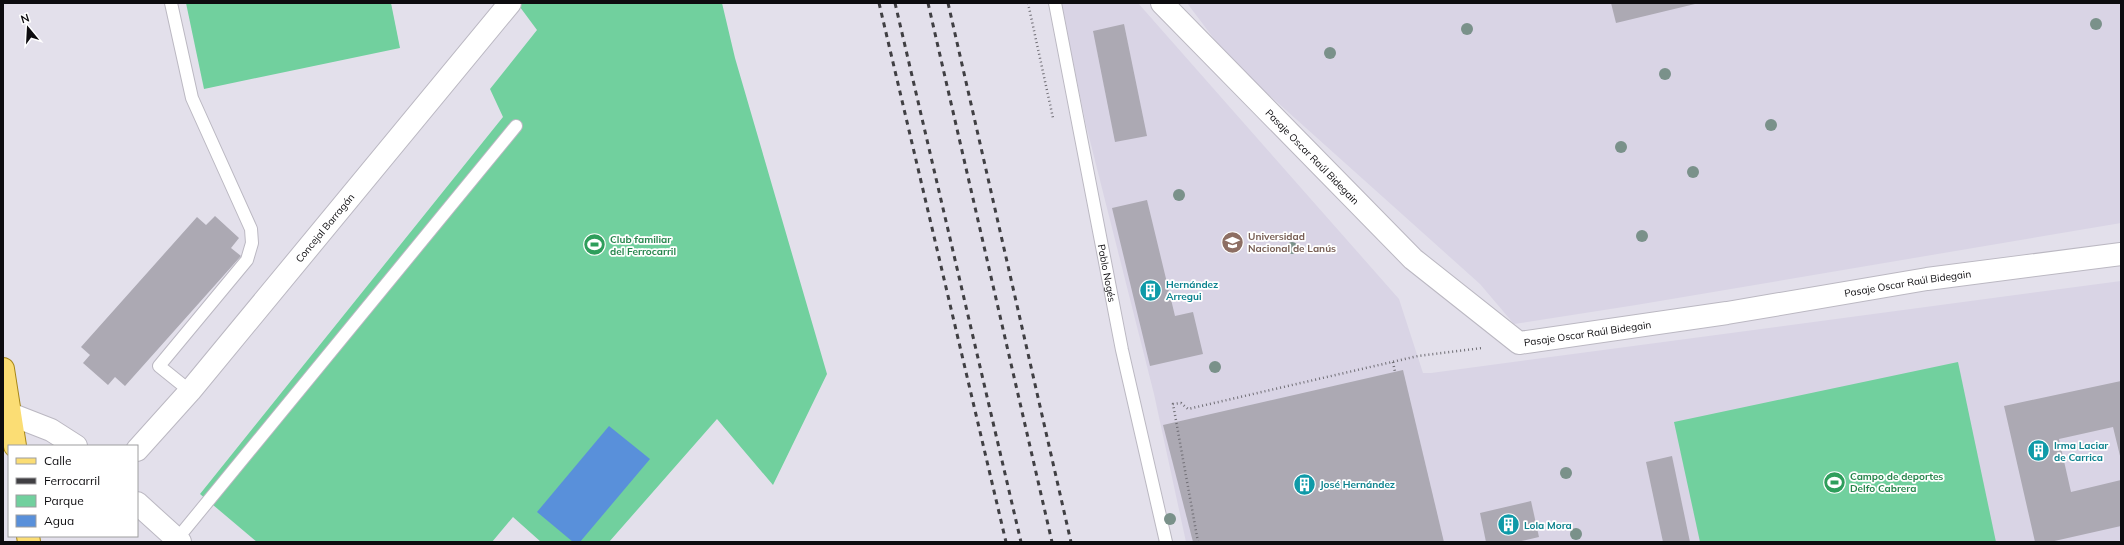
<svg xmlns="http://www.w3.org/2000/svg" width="2124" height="545" font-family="Mulish,sans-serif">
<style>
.built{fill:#d9d4e5}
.green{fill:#71d09e}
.water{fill:#5990da}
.building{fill:#aca9b3}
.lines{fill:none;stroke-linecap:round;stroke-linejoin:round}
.lane-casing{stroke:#bbb8c2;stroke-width:14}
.street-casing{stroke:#bbb8c2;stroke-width:24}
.primary-casing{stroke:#a68515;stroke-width:24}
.path{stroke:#706e75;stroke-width:2.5;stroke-dasharray:1 3;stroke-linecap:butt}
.lane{stroke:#fff;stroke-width:12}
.street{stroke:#fff;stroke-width:22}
.primary{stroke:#fbdd74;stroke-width:22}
.rail{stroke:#403f43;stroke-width:3;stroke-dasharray:5 5;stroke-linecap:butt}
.tree{fill:#7a918a}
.labels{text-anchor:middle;stroke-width:3.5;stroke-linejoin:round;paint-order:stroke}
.street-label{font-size:10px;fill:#0d0c0f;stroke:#fff}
.education-label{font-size:10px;font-weight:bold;fill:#785e54;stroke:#fff;text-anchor:start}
.leisure-label{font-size:10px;font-weight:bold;fill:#27864d;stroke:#fff;text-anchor:start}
.culture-label{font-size:10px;font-weight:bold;fill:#0d838f;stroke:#fff;text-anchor:start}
</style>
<rect width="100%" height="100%" fill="#e3e0eb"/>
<!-- built -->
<g class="built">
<path d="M 1061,3 L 1138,3 L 1399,299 L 1423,373 L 1431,373 L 2121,281 L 2121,542 L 1186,542 L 1154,394 L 1086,125 Z"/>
<path d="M 1187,3 L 2121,3 L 2121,223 L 1636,305 L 1514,324 L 1480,284 L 1230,60 Z"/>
</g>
<!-- green -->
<g class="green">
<path d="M 186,3 L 391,3 L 400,48 L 204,89 Z"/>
<path d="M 517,3 L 722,3 L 735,58 L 827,374 L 773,485 L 717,419 L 609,542 L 541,542 L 513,517 L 492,542 L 257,542 L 200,494 L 503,117 L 490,89 L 537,30 Z"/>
<path d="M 1958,362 L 1996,542 L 1700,542 L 1674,422 Z"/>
</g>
<!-- water -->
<path class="water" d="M 609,426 L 650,459 L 580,542 L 573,542 L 537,512 Z"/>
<!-- building -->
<g class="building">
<path d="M 1611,3 L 1695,3 L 1695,4 L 1616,23 Z"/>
<path d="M 1124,24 L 1147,136 L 1115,142 L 1093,31 Z"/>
<path d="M 1147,200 L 1175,316 L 1193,312 L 1203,354 L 1150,366 L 1112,208 Z"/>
<path d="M 215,216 L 239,238 L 231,248 L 241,256 L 125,386 L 115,377 L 108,385 L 83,363 L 90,355 L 81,347 L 197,217 L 206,225 Z"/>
<path d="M 1403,370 L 1444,542 L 1193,542 L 1163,425 Z"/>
<path d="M 2121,381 L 2121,460 L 2113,427 L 2059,439 L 2071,492 L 2121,480 L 2121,526 L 2050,542 L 2035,542 L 2004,406 Z"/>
<path d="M 1672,456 L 1690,542 L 1663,542 L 1646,462 Z"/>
<path d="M 1531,501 L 1539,537 L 1517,542 L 1486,542 L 1480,513 Z"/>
</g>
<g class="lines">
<defs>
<g id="lane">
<path d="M 171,3 L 192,98 L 251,229 L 252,243 L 247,260 L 159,366 L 190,391"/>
<path id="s1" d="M 1055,3 L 1122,350 L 1166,542"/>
<path d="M 177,539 L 516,126"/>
</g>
<g id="street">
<path id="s2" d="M 1162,3 L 1413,259 L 1519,343 L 1727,313 L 1927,279 L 2121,254"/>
<path d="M 10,414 L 51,430 L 76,446"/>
<path id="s3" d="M 137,450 L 190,391 L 510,3"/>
<path d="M 137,503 L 180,542"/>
</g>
<g id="primary">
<path d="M 3,369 L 15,446"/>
<path d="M 28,536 L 29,542"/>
</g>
</defs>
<!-- lane casing -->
<use href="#lane" class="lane-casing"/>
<!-- street casing -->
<use href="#street" class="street-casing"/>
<!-- primary casing -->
<use href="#primary" class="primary-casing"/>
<!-- path -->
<g class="path">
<path d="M 1028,3 L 1053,118"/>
<path d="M 1393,362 L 1395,372"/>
<path d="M 1198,542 L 1173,404 L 1181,403 L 1188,409 L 1418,356 L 1482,348"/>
</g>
<!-- lane -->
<use href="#lane" class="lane"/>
<!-- street -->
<use href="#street" class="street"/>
<!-- primary -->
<use href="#primary" class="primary"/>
<!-- rail -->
<g class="rail">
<path d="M 879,3 L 1006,542"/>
<path d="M 895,3 L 1021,542"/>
<path d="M 928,3 L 1052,542"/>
<path d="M 948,3 L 1071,542"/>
</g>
</g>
<!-- trees -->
<g class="tree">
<circle cx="2096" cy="24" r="6"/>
<circle cx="1467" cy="29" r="6"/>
<circle cx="1330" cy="53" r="6"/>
<circle cx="1665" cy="74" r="6"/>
<circle cx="1771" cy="125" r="6"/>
<circle cx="1621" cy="147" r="6"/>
<circle cx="1693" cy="172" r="6"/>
<circle cx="1179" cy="195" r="6"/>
<circle cx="1642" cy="236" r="6"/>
<circle cx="1292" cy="248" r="6"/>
<circle cx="1215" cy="367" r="6"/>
<circle cx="1566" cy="473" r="6"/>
<circle cx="1170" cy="519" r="6"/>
<circle cx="1576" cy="534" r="6"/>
</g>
<!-- icons -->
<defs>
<symbol id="university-disc" viewBox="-11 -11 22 22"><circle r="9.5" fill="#8d6e63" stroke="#fff"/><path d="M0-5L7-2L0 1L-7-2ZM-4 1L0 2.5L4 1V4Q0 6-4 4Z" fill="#fff"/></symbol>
<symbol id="stadium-disc" viewBox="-11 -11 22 22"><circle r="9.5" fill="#2e9e5b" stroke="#fff"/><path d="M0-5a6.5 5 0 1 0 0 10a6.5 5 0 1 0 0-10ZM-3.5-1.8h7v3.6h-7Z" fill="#fff"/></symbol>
<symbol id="building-disc" viewBox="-11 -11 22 22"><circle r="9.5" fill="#0f9aa8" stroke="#fff"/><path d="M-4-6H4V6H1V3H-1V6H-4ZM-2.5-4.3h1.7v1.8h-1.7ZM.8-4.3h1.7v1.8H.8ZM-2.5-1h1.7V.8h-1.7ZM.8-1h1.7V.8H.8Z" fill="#fff"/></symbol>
</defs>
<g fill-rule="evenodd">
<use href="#university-disc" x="1220" y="230" width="25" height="25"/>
<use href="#stadium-disc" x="582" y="232" width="25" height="25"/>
<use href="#building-disc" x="1138" y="278" width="25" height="25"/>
<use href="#building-disc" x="2026" y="438" width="25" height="25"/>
<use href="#stadium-disc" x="1822" y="470" width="25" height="25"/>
<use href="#building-disc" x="1292" y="472" width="25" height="25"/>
<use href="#building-disc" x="1496" y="512" width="25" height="25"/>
</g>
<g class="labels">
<!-- street labels -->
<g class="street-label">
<text dy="4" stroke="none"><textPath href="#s2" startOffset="215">Pasaje Oscar Raúl Bidegain</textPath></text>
<text dy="4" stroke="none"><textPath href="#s3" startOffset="291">Concejal Barragán</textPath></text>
<text dy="4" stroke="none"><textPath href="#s1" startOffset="275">Pablo Nogés</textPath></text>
<text dy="4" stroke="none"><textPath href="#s2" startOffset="887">Pasaje Oscar Raúl Bidegain</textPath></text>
<text dy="4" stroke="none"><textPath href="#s2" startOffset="563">Pasaje Oscar Raúl Bidegain</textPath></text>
</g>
<!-- education labels -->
<g class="education-label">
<text x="1248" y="240">Universidad<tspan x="1248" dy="12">Nacional de Lanús</tspan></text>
</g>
<!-- leisure labels -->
<g class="leisure-label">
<text x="610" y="243">Club familiar<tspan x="610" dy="12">del Ferrocarril</tspan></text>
<text x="1850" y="480">Campo de deportes<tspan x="1850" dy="12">Delfo Cabrera</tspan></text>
</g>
<!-- culture labels -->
<g class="culture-label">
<text x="1166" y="288">Hernández<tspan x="1166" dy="12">Arregui</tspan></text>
<text x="2054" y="449">Irma Laciar<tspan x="2054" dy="12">de Carrica</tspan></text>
<text x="1320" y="488">José Hernández</text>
<text x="1524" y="529">Lola Mora</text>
</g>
</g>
<!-- border -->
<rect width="2124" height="545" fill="none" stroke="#0d0c0f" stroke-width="8"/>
<!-- legend -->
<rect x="8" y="445" width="130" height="92" fill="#ffffff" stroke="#9e9e9f"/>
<rect x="16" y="458" width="20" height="6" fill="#fbdd74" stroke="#9e9e9f"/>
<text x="44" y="465" font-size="12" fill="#0d0c0f">Calle</text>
<rect x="16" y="478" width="20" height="6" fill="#403f43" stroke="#9e9e9f"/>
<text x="44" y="485" font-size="12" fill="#0d0c0f">Ferrocarril</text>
<rect x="16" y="495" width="20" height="12" fill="#71d09e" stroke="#9e9e9f"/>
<text x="44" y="505" font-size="12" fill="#0d0c0f">Parque</text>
<rect x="16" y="515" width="20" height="12" fill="#5990da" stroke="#9e9e9f"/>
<text x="44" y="525" font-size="12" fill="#0d0c0f">Agua</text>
<!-- north arrow -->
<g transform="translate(28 28) rotate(342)" stroke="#ffffff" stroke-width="3" paint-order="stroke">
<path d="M0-3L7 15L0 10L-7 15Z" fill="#0d0c0f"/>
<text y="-6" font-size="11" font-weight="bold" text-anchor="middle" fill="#0d0c0f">N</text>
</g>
</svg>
